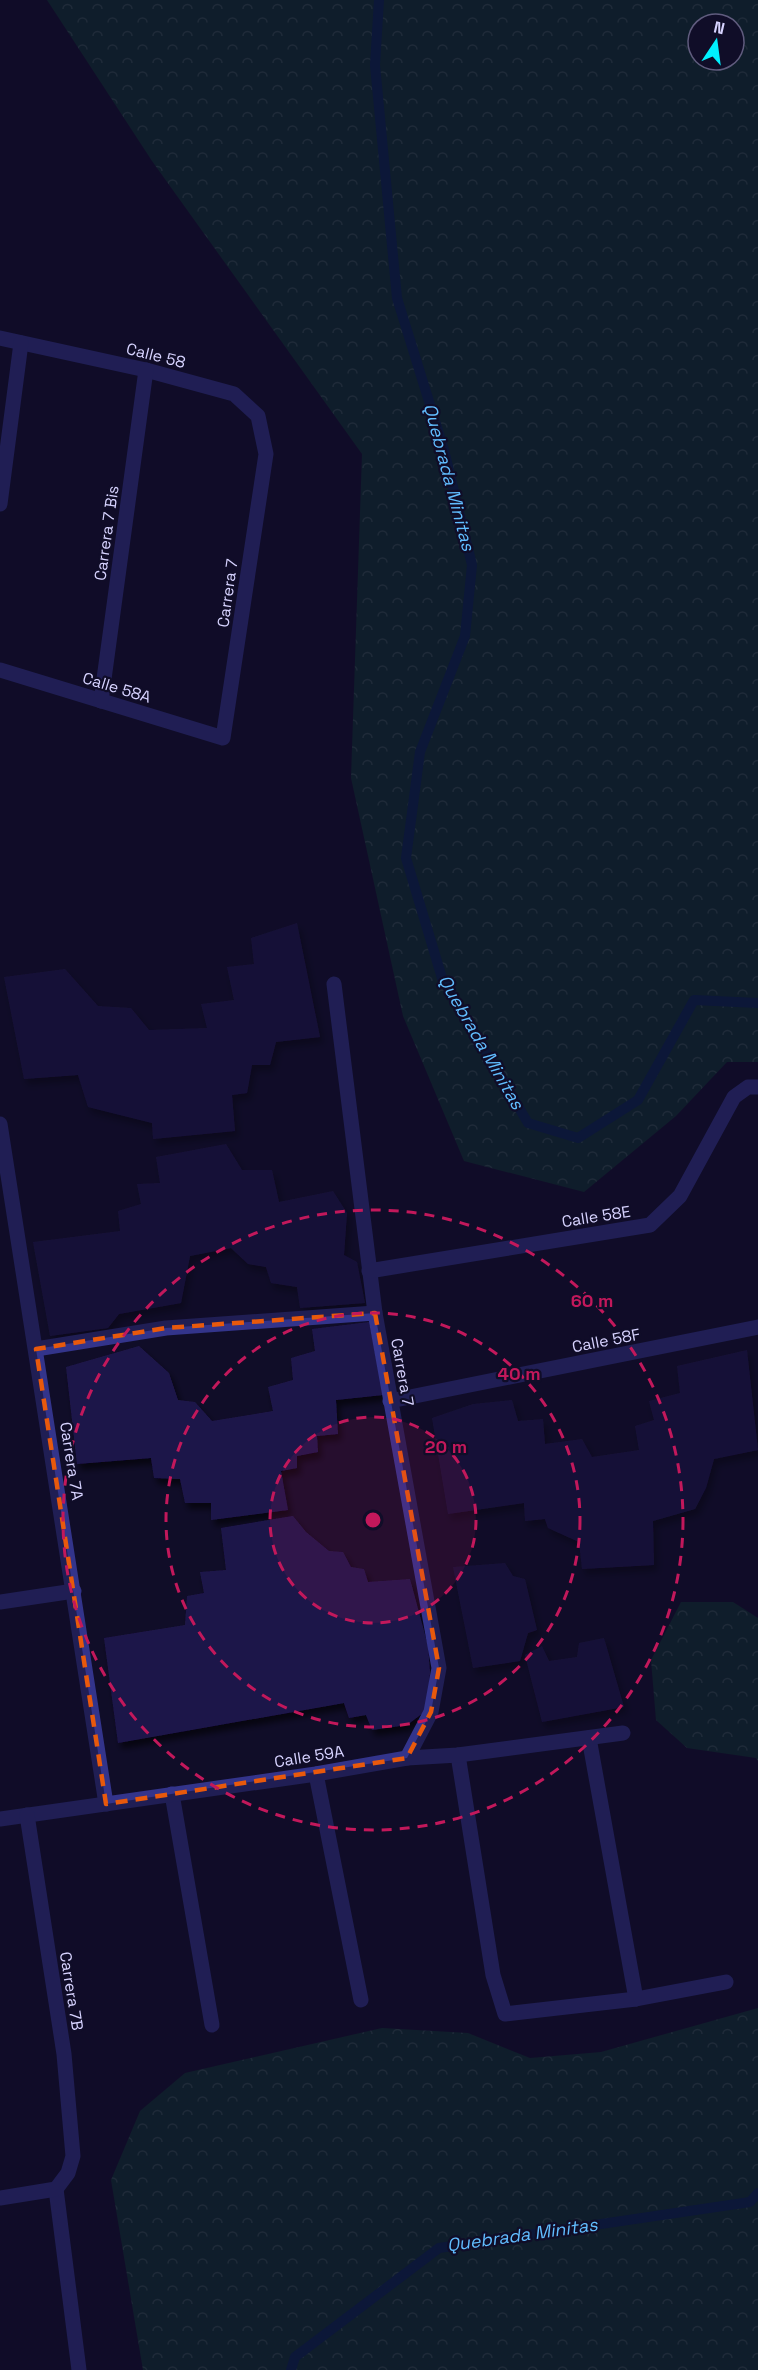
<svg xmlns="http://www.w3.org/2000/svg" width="758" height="2370" font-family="'Space Grotesk',sans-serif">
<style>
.forest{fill:url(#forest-crowns);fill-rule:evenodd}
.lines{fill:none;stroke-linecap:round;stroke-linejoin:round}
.stream{stroke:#07244d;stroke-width:10}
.building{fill:#1f174a;filter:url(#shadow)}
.minor{stroke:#33348b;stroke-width:15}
.marked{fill:none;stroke:#e8590c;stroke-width:4.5;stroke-dasharray:12 8;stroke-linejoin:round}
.ring{fill:none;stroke:#c2185b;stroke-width:3;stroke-dasharray:10 8}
.labels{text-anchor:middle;stroke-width:4.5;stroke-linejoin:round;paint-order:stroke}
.street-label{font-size:16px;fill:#d7d3ff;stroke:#100d28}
.water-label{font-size:18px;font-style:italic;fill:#61bdff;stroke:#100d28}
.centre{fill:#c2185b;stroke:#100d28;stroke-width:3}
.ring-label{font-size:18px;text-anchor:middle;font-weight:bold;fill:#c2185b;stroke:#100d28;stroke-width:4.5;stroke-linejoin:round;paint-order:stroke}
</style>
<defs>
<pattern id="forest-crowns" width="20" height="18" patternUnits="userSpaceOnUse" patternTransform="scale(1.5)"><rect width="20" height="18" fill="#0f322f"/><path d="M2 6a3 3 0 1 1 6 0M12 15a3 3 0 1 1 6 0" fill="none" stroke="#314f4e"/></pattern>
<filter id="shadow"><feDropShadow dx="3.5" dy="6" stdDeviation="3" flood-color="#0009"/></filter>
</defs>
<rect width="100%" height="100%" fill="#100d28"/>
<!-- forest -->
<g class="forest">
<path d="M 47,0 L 758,0 L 758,1062 L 727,1062 L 676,1116 L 584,1192 L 464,1161 L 403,1016 L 351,778 L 362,454 L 152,161 ZM 698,24 L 734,24 L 734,60 L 698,60 Z"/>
<path d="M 681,1602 L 733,1602 L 758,1618 L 758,1761 L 756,1758 L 687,1748 L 656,1720 L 651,1660 Z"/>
<path d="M 758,2008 L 758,2370 L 143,2370 L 111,2180 L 140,2111 L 185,2073 L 382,2028 L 468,2033 L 530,2058 L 601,2052 Z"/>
</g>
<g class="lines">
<!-- stream -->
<g class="stream">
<path d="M 379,0 L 375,65 L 397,298 L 444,450 L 472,565 L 465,636 L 420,752 L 406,858 L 442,978 L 528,1123 L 578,1138 L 638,1100 L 694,1000 L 758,1003"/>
<path d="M 291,2370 L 295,2357 L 439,2248 L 750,2202 L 758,2193"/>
</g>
</g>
<!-- building -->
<g class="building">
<path d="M 297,923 L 320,1037 L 276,1042 L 270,1065 L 252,1065 L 247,1093 L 232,1095 L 235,1131 L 153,1139 L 152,1123 L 88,1107 L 78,1075 L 24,1079 L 4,977 L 65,969 L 98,1006 L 131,1008 L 149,1030 L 207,1028 L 201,1004 L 234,1000 L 227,967 L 254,964 L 251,938 Z"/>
<path d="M 226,1144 L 242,1170 L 272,1170 L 279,1202 L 333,1191 L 347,1213 L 344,1255 L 357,1262 L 365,1303 L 300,1308 L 297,1287 L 271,1283 L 266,1267 L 248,1264 L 231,1248 L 190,1256 L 181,1303 L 119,1314 L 108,1328 L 50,1336 L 33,1242 L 120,1231 L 118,1211 L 141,1204 L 137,1184 L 160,1183 L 156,1157 Z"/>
<path d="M 369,1322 L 383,1395 L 336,1400 L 338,1434 L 317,1436 L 318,1452 L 297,1456 L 297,1468 L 281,1471 L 288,1510 L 211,1520 L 211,1503 L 185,1503 L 180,1479 L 154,1478 L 151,1458 L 77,1464 L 66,1367 L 139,1346 L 169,1373 L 178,1400 L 195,1402 L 212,1421 L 273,1411 L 268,1387 L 293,1380 L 291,1358 L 315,1351 L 312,1329 Z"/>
<path d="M 747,1350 L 758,1450 L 714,1459 L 706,1488 L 695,1509 L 653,1521 L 654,1565 L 582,1569 L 579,1542 L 548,1528 L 545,1519 L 525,1521 L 524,1503 L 448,1514 L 432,1418 L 473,1404 L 512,1400 L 518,1421 L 543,1419 L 545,1444 L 582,1439 L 592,1457 L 639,1450 L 635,1426 L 654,1420 L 649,1401 L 680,1393 L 677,1366 Z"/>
<path d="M 293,1516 L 306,1532 L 329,1551 L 343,1552 L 351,1567 L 364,1569 L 368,1582 L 410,1579 L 428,1646 L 430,1672 L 427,1710 L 407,1725 L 372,1730 L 366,1715 L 349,1718 L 344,1703 L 118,1743 L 104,1638 L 185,1625 L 187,1596 L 204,1593 L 200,1572 L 226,1570 L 221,1528 Z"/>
<path d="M 505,1563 L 513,1576 L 525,1579 L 537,1630 L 528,1633 L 520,1661 L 473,1668 L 453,1567 Z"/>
<path d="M 604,1638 L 624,1707 L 542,1722 L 525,1655 L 542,1646 L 549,1661 L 577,1657 L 579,1643 Z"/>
</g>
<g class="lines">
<!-- minor -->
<g class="minor">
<path d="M 0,338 L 146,370 L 234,394 L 258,416 L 266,454 L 223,738 L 0,670"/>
<path d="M 0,504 L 21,343"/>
<path d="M 101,701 L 146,370"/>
<path d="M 334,984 L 375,1313 L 439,1668 L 431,1712 L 407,1758"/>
<path d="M 0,1124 L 106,1804"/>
<path d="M 369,1271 L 650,1225 L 680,1196 L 734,1097 L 748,1087 L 758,1087"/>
<path d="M 36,1349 L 166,1328 L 375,1313"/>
<path d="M 390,1401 L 758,1327"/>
<path d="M 0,1602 L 74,1591"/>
<path d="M 589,1738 L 636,1999"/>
<path d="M 458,1755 L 493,1975 L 505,2014 L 636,1999 L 726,1982"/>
<path d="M 316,1774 L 361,2000"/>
<path d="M 172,1794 L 212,2025"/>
<path d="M 0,1819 L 316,1774 L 407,1758 L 458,1755 L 623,1733"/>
<path d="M 56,2189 L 79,2370"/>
<path d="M 0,2198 L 56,2189 L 68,2173 L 73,2156 L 64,2054 L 27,1815"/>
</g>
</g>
<!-- marked area -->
<path d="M0 0H758V2370H0ZM 375,1313 L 439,1668 L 431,1712 L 407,1758 L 106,1804 L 36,1349 L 166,1328 Z" fill="#100d28" fill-opacity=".55" fill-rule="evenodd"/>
<path class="marked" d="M 375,1313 L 439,1668 L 431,1712 L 407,1758 L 106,1804 L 36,1349 L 166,1328 Z"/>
<!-- distance rings -->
<circle cx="373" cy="1520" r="103" fill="#c2185b" fill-opacity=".12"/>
<g class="ring">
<circle cx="373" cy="1520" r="103"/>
<circle cx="373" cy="1520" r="207"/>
<circle cx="373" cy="1520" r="310"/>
</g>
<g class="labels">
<!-- street labels -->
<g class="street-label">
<text transform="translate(156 355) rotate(14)" y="6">Calle 58</text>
<text transform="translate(106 533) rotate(-82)" y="6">Carrera 7 Bis</text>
<text transform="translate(227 593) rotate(-82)" y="6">Carrera 7</text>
<text transform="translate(117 687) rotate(17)" y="6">Calle 58A</text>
<text transform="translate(596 1216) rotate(-9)" y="6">Calle 58E</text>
<text transform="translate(606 1340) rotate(-11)" y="6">Calle 58F</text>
<text transform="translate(403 1372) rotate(80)" y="6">Carrera 7</text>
<text transform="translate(72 1461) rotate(81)" y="6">Carrera 7A</text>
<text transform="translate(309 1756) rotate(-9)" y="6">Calle 59A</text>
<text transform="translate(72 1991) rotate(81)" y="6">Carrera 7B</text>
</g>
<!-- water labels -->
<g class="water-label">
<text transform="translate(449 477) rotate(75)" y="6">Quebrada Minitas</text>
<text transform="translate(481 1042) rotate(60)" y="6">Quebrada Minitas</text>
<text transform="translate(522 2235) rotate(-8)" y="6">Quebrada Minitas</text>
</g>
</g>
<circle cx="373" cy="1520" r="9" class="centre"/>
<g class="ring-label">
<text x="592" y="1307">60 m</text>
<text x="519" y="1380">40 m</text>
<text x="446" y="1453">20 m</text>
</g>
<!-- north arrow -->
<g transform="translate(716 42) rotate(13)"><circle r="28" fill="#100d28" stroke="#605c7e" stroke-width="1.5"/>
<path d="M0-4.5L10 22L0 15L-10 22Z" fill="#00f0fe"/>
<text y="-9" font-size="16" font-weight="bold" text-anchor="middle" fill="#d7d3ff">N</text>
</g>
</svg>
